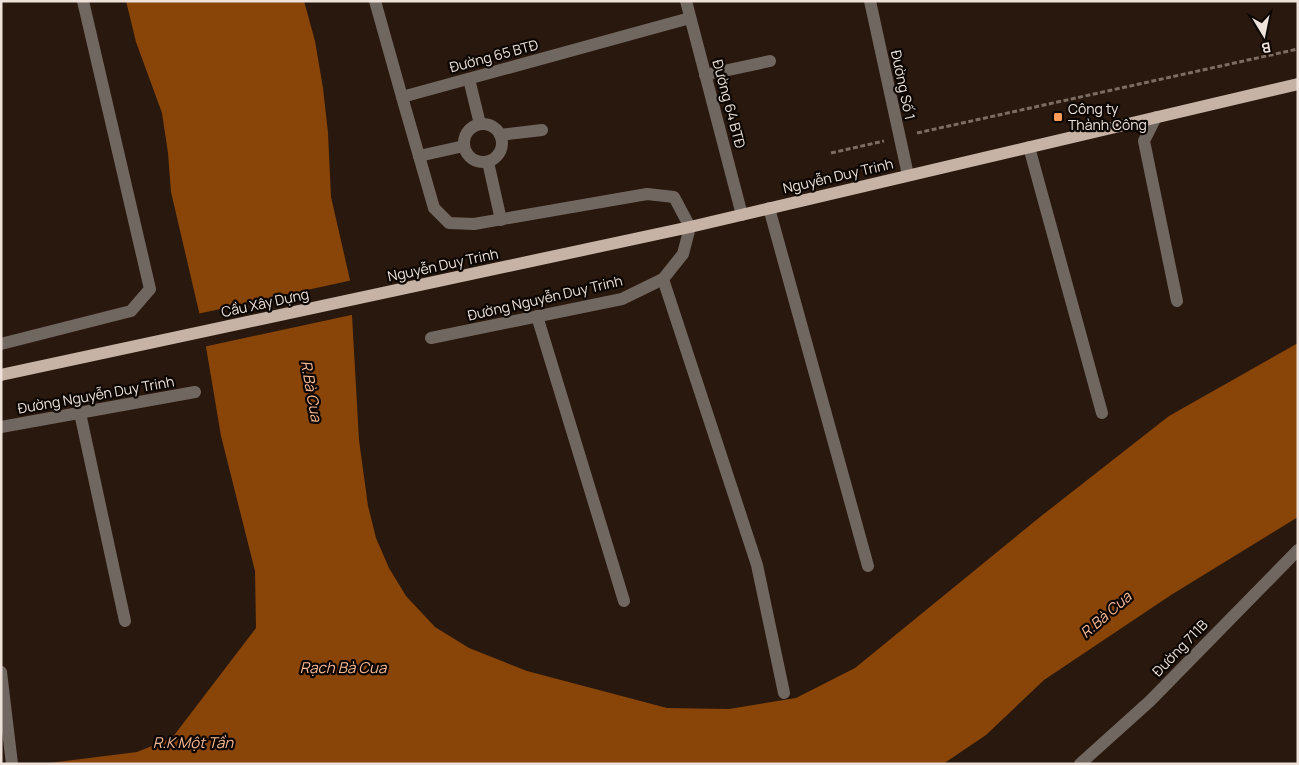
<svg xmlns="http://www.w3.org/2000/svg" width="1299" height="765" font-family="Manrope,sans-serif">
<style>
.water{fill:#894408}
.pier{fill:#29180d}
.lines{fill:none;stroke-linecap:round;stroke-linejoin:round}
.path{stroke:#7c6d63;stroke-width:3;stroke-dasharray:5 2.5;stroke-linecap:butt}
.minor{stroke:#716761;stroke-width:12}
.major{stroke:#c7b3a6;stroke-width:12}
.poi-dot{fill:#fe9c58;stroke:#0c0603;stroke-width:2}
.labels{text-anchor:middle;stroke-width:4.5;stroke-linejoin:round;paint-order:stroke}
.street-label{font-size:14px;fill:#eee2db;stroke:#0c0603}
.poi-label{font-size:14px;fill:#eee2db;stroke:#0c0603;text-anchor:start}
.water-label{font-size:15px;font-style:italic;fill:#f7bb96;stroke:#0c0603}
</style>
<rect width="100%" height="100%" fill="#29180d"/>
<!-- water -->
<path class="water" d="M 126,1 L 304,1 L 315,41 L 323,88 L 328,133 L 331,197 L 350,280 L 359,440 L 368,506 L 376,538 L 389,568 L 406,596 L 435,627 L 469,648 L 527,671 L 667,708 L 729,709 L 796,698 L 855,668 L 1040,517 L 1169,416 L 1298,343 L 1298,517 L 1171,595 L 1044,680 L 986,735 L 943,764 L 41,764 L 137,752 L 172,738 L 256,628 L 255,571 L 221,436 L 203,329 L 171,192 L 168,153 L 162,113 L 136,42 Z"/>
<!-- pier -->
<path class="pier" d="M 353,280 L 356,314 L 203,347 L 197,314 Z"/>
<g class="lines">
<!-- path -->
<g class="path">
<path d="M 917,133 L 1298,49"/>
<path d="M 831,153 L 884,141"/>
</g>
<!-- minor -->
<g class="minor">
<path d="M 375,1 L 402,97 L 690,18"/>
<path d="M 686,1 L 742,215"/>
<path d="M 870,1 L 908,175"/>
<path d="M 705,75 L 770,61"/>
<path d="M 469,79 L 480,124"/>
<path d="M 402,97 L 434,208 L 449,223 L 474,224 L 647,194 L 674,197 L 690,227 L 683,254 L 663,279 L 622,299 L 431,338"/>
<path d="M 1156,117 L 1144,141 L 1177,301"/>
<circle cx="483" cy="143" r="19"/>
<path d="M 500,135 L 542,130"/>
<path d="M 1029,147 L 1102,413"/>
<path d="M 419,156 L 464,146"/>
<path d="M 488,162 L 501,220"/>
<path d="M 769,208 L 868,566"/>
<path d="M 663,279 L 757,565 L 784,693"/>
<path d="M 537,316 L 624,601"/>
<path d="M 1,344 L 131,311 L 150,289 L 83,1"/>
<path d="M 80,413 L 125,621"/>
<path d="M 1,427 L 195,392"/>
<path d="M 1,672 L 12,764"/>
<path d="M 1080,764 L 1150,701 L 1298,550"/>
</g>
<!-- major -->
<path class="major" d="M 1,375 L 690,227 L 1298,84"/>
</g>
<!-- markers -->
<rect class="poi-dot" x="1053" y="112" width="10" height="10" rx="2.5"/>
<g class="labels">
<!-- street labels -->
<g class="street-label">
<text transform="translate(494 56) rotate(-15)" y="5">Đường 65 BTĐ</text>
<text transform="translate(903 85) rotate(78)" y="5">Đường Số 1</text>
<text transform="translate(729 104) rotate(75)" y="5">Đường 64 BTĐ</text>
<text transform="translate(838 176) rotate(-13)" y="5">Nguyễn Duy Trinh</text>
<text transform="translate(443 265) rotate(-12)" y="5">Nguyễn Duy Trinh</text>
<text transform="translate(545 298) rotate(-13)" y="5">Đường Nguyễn Duy Trinh</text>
<text transform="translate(265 303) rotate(-12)" y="5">Cầu Xây Dựng</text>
<text transform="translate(96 395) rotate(-10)" y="5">Đường Nguyễn Duy Trinh</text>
<text transform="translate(1180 648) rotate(-46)" y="5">Đường 711B</text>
</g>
<!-- poi labels -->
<g class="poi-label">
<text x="1068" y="114">Công ty<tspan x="1068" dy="16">Thành Công</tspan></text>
</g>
<!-- water labels -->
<g class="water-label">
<text transform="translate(311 391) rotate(80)" y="5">R.Bà Cua</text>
<text transform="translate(1106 615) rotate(-41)" y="5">R.Bà Cua</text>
<text x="343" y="673">Rạch Bà Cua</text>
<text x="193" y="748">R.K Một Tần</text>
</g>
</g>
<!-- border -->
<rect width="1299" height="765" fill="none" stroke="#eee2db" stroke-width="5"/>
<!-- north arrow -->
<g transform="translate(1264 35) rotate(170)" stroke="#0c0603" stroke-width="4" paint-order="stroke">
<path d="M0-4L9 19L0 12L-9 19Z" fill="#eee2db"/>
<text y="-8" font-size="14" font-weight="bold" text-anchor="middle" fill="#eee2db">B</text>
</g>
</svg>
